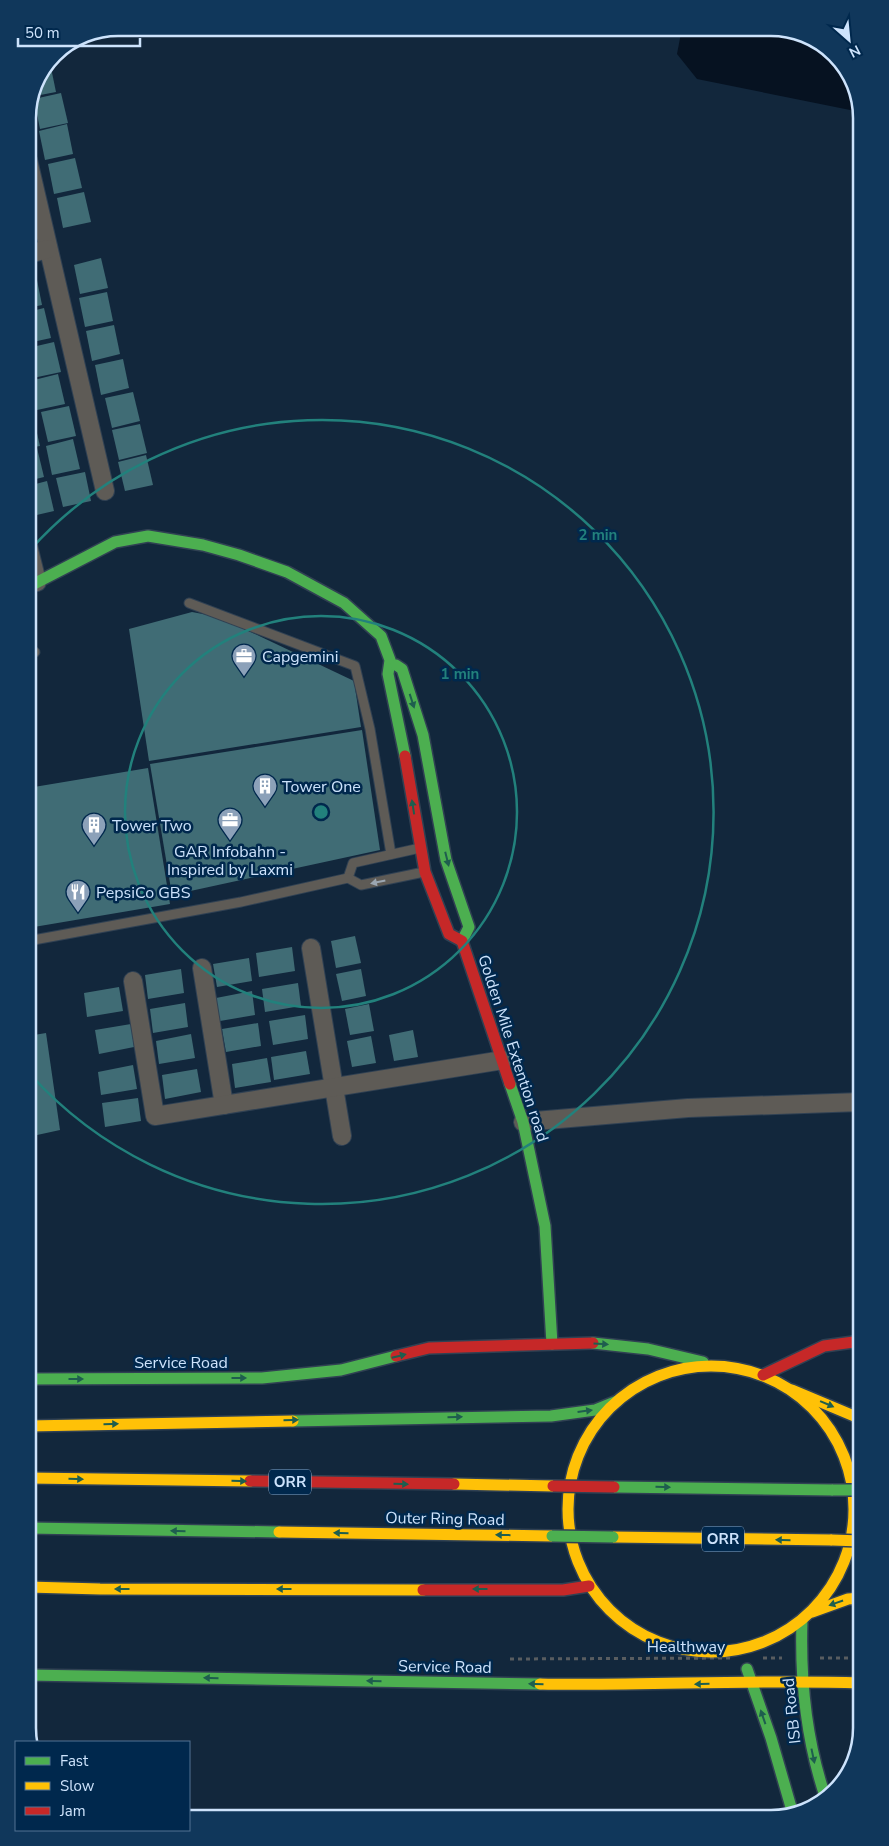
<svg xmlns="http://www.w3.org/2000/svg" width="889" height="1846" font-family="'Nunito Sans',sans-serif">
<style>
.water{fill:#061221}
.building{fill:#406c75}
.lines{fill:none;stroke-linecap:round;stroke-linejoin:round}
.lane-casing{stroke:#304153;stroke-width:11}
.street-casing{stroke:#304153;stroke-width:20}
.fast-casing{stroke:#304153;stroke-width:14}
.slow-casing{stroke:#304153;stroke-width:14}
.jam-casing{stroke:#304153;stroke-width:14}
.path{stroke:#595d60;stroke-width:3;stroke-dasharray:4 4;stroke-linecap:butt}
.lane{stroke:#5e5b56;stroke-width:9}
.street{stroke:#5e5b56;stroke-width:18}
.fast{stroke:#4caf50;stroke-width:11}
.slow{stroke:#ffc107;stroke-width:11}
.jam{stroke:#c62828;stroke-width:11}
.fast-bridge-casing{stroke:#304153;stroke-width:14;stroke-linecap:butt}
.slow-bridge-casing{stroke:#304153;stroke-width:14;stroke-linecap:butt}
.jam-bridge-casing{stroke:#304153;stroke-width:14;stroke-linecap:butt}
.fast-bridge{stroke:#4caf50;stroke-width:11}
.slow-bridge{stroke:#ffc107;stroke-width:11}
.jam-bridge{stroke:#c62828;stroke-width:11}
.oneway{fill:#1e5e4e}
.oneway2{fill:#9ba6b1}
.ring{fill:none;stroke:#22817c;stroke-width:2.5}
.labels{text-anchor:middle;stroke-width:5;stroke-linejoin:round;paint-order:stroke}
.shield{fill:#00284d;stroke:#90abc8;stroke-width:1}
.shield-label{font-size:15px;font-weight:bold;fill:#cde3fc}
.poi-label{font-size:16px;fill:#cde3fc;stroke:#00284d;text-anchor:start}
.street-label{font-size:16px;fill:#cde3fc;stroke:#00284d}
.rim{fill:none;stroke:#cde3fc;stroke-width:2.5}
.centre{fill:#22817c;stroke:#00284d;stroke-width:2.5}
.ring-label{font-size:15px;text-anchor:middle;font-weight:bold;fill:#22817c;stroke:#00284d;stroke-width:5;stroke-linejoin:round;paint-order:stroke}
</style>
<rect width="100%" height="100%" fill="#12273c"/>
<!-- water -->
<path class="water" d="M 682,28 L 777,28 L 826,46 L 855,84 L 860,112 L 697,79 L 677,54 Z"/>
<!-- building -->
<g class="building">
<path d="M 50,63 L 56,92 L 35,96 L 49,65 Z"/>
<path d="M 61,93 L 68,123 L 40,129 L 34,99 Z"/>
<path d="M 67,124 L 73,154 L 45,160 L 39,131 Z"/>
<path d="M 75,158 L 82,188 L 54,194 L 48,164 Z"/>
<path d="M 84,192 L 91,222 L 63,228 L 57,198 Z"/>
<path d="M 101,258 L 108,288 L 80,294 L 74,265 Z"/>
<path d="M 36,275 L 42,305 L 28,308 L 28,277 Z"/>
<path d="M 107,292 L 113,321 L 85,327 L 79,298 Z"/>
<path d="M 44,308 L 51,338 L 28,343 L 28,312 Z"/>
<path d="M 114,325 L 120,354 L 92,361 L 86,331 Z"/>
<path d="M 54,342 L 61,372 L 33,378 L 28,348 Z"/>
<path d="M 123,359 L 129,388 L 101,395 L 95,365 Z"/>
<path d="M 58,374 L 65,404 L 37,410 L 30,381 Z"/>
<path d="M 133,392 L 140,421 L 112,428 L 105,398 Z"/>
<path d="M 28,393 L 33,413 L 28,414 Z"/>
<path d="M 69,406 L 76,436 L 48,442 L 41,412 Z"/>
<path d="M 33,416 L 40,446 L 28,448 L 28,417 Z"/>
<path d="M 140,424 L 147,453 L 119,460 L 112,430 Z"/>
<path d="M 73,439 L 80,469 L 52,475 L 46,446 Z"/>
<path d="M 37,448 L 44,477 L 28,481 L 28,450 Z"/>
<path d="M 146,455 L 153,485 L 125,491 L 118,462 Z"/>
<path d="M 85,472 L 91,501 L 63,507 L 56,478 Z"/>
<path d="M 47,481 L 54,511 L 28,517 L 28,486 Z"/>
<path d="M 192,612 L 219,617 L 354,681 L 361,727 L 149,761 L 129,629 Z"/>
<path d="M 362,730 L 380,850 L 172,895 L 150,764 Z"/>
<path d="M 148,768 L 170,904 L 28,928 L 28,788 Z"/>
<path d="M 355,936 L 361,963 L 336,968 L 331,941 Z"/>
<path d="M 292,947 L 295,971 L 259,977 L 256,953 Z"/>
<path d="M 249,958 L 252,981 L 217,987 L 213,964 Z"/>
<path d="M 181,969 L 184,993 L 148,999 L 145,975 Z"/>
<path d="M 361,969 L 366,996 L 342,1001 L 336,974 Z"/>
<path d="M 298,983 L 301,1006 L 265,1012 L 262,989 Z"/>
<path d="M 119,987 L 123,1011 L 87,1017 L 84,993 Z"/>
<path d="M 252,991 L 255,1015 L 220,1021 L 216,998 Z"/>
<path d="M 185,1003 L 188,1027 L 153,1033 L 150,1009 Z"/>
<path d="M 369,1004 L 374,1031 L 350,1035 L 345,1009 Z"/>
<path d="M 305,1015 L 308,1039 L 273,1045 L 269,1021 Z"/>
<path d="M 258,1023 L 261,1046 L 226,1052 L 222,1029 Z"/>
<path d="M 131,1024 L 134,1047 L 99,1054 L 95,1030 Z"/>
<path d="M 413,1030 L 418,1057 L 394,1061 L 389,1035 Z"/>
<path d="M 46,1033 L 60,1130 L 28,1137 L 28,1036 Z"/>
<path d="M 191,1034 L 195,1058 L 159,1064 L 156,1041 Z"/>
<path d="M 371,1036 L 376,1063 L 352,1067 L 347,1041 Z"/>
<path d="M 306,1051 L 310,1074 L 274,1080 L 271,1057 Z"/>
<path d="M 267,1058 L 271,1082 L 235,1088 L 232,1064 Z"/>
<path d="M 133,1065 L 137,1089 L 101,1095 L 98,1072 Z"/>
<path d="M 197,1069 L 201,1092 L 165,1099 L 162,1075 Z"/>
<path d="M 138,1098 L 141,1121 L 105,1127 L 102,1103 Z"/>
</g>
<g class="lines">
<defs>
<g id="lane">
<path d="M 189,603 L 355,666 L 370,729 L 391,854"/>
<path d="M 28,654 L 35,652"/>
<path d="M 420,848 L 353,863 L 348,878 L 361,885 L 424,872"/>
<path d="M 28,941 L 241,902 L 348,878"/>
</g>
<g id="street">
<path d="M 28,160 L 105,491"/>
<path d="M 28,254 L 48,249"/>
<path d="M 28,546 L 37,582"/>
<path d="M 311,948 L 342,1136"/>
<path d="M 202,968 L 224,1105"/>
<path d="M 133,981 L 155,1116 L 503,1060"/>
<path d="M 523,1122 L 688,1108 L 861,1102"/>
</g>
<g id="fast">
<path d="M 28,587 L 115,542 L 148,536 L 203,545 L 239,555 L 287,572 L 344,603 L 381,636 L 390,660 L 388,674 L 405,756"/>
<path d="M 396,665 L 402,669 L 423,735 L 446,860 L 469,927 L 462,941"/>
<path d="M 510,1084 L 523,1122 L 545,1226 L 552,1344"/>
<path d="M 593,1343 L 648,1349 L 703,1362"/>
<path d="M 28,1379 L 262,1378 L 341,1370 L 396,1356"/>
<path d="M 293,1421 L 551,1416 L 595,1410 L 617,1401"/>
<path d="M 614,1487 L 833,1490"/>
<path d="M 28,1528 L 279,1532"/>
<path d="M 802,1620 C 800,1680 806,1739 825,1796"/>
<path d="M 747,1669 L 771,1738 L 793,1814"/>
<path d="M 28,1675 L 540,1684"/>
</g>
<g id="slow">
<circle cx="711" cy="1509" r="143"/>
<path d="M 792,1390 L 854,1416 L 861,1417"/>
<path d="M 28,1426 L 293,1421"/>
<path d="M 28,1478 L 250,1481"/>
<path d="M 454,1484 L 553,1486"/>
<path d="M 279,1532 L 552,1536"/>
<path d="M 613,1537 L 832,1540"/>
<path d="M 28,1587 L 100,1589 L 423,1590"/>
<path d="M 812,1612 L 848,1599 L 861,1598"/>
<path d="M 540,1684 C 647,1686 754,1679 861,1683"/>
</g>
<g id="jam">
<path d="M 405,756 L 425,872 L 449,934 L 462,941 L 510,1084"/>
<path d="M 396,1356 L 429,1348 L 593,1343"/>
<path d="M 763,1375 L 824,1346 L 861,1341"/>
<path d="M 250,1481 L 454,1484"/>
<path d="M 423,1590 L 563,1590 L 589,1586"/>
</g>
</defs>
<!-- lane casing -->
<use href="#lane" class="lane-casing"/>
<!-- street casing -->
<use href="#street" class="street-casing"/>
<!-- fast casing -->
<use href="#fast" class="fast-casing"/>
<!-- slow casing -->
<use href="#slow" class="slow-casing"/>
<!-- jam casing -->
<use href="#jam" class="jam-casing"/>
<!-- path -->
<g class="path">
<path d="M 763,1658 L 782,1658"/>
<path d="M 820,1658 L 861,1658"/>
<path d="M 510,1659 L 732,1658"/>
</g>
<!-- lane -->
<use href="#lane" class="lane"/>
<!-- street -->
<use href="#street" class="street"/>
<!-- fast -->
<use href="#fast" class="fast"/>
<!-- slow -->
<use href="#slow" class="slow"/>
<!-- jam -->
<use href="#jam" class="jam"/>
<defs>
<g id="fast-bridge">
<path d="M 833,1490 L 861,1490"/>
<path d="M 552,1536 L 613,1537"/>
</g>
<path id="slow-bridge" d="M 832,1540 L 861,1541"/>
<path id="jam-bridge" d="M 553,1486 L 614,1487"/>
</defs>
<!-- fast-bridge casing -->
<use href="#fast-bridge" class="fast-bridge-casing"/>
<!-- slow-bridge casing -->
<use href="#slow-bridge" class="slow-bridge-casing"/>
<!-- jam-bridge casing -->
<use href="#jam-bridge" class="jam-bridge-casing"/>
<!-- fast-bridge -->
<use href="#fast-bridge" class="fast-bridge"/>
<!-- slow-bridge -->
<use href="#slow-bridge" class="slow-bridge"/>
<!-- jam-bridge -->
<use href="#jam-bridge" class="jam-bridge"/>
</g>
<!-- one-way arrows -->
<defs><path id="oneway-solid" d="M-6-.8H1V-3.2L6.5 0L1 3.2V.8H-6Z" transform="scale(1.25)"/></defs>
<g class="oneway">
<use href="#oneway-solid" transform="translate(412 701) rotate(72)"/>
<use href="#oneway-solid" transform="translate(413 807) rotate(-99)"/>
<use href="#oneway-solid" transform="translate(447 859) rotate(76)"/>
<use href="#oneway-solid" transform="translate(601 1344) rotate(4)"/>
<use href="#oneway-solid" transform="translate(399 1356) rotate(-14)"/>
<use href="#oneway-solid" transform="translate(239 1378)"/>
<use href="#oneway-solid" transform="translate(76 1379)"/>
<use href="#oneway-solid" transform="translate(827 1404) rotate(23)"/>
<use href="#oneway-solid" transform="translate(585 1411) rotate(-7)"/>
<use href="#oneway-solid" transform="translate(455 1417) rotate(-1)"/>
<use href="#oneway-solid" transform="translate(291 1420) rotate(-1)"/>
<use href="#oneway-solid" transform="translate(111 1424) rotate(-1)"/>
<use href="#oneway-solid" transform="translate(76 1479) rotate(1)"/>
<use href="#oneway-solid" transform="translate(239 1481) rotate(1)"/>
<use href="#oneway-solid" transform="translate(401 1484) rotate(1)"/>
<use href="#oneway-solid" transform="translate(663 1487) rotate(1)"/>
<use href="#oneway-solid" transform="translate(178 1531) rotate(-179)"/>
<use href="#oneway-solid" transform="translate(341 1533) rotate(-179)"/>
<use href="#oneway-solid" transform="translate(503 1535) rotate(-179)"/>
<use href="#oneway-solid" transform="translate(783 1540) rotate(-179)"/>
<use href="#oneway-solid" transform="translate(122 1589) rotate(-180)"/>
<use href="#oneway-solid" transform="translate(284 1589) rotate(-180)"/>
<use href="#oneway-solid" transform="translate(480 1589) rotate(-180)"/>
<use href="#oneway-solid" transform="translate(836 1603) rotate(161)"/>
<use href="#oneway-solid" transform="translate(211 1678) rotate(-179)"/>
<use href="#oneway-solid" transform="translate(374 1681) rotate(-179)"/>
<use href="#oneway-solid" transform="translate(536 1684) rotate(-179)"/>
<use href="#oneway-solid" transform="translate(702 1684) rotate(179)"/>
<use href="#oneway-solid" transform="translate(763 1717) rotate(-109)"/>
<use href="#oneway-solid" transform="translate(813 1756) rotate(78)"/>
</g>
<use class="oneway2" href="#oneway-solid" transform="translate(378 882) rotate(168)"/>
<!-- distance rings -->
<g class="ring">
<circle cx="321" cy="812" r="196"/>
<path d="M30 550A392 392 0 1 1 30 1074"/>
</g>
<!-- icons -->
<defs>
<symbol id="office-pin" viewBox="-11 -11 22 30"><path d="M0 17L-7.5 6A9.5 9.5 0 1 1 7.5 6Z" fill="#8ca1b9" stroke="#00284d"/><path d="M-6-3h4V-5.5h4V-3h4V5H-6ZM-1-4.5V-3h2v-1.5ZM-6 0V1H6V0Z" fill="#fff"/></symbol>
<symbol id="building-pin" viewBox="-11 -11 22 30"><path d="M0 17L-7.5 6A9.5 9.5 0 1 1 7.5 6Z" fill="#8ca1b9" stroke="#00284d"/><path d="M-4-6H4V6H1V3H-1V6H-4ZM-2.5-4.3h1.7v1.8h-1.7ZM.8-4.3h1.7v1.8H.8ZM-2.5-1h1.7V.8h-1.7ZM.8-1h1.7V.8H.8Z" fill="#fff"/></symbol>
<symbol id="restaurant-pin" viewBox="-11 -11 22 30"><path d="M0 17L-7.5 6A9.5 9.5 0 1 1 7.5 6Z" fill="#8ca1b9" stroke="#00284d"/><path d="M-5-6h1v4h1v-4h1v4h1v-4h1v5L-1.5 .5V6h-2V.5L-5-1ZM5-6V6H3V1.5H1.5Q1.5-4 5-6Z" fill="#fff"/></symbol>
</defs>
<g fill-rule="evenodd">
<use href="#office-pin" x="230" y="642" width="28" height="38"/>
<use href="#building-pin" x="251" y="772" width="28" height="38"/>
<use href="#office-pin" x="216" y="806" width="28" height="38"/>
<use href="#building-pin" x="80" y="811" width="28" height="38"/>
<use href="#restaurant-pin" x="64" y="878" width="28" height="38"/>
</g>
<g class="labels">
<!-- shield labels -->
<g class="shield">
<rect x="269" y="1469.5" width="42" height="25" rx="4"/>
<rect x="702" y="1526.5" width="42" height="25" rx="4"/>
</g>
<g class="shield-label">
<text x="290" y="1487">ORR</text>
<text x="723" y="1544">ORR</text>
</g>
<!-- poi labels -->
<g class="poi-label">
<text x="262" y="662">Capgemini</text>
<text x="282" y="792">Tower One</text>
<text x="112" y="831">Tower Two</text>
<text x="230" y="857" text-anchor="middle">GAR Infobahn -<tspan x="230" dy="18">Inspired by Laxmi</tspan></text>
<text x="96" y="898">PepsiCo GBS</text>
</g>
<!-- street labels -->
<g class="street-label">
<text transform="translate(514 1048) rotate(72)" y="6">Golden Mile Extention road</text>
<text x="181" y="1368">Service Road</text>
<text transform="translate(445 1518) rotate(1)" y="6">Outer Ring Road</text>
<text x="686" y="1652">Healthway</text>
<text transform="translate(445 1666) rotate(1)" y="6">Service Road</text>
<text transform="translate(791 1711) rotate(-96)" y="6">ISB Road</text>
</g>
</g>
<!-- crop -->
<path d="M0 0H889V1846H0ZM118 36H771A82 82 0 0 1 853 118V1728A82 82 0 0 1 771 1810H118A82 82 0 0 1 36 1728V118A82 82 0 0 1 118 36Z" fill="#10375b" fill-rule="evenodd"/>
<path class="rim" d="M118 36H771A82 82 0 0 1 853 118V1728A82 82 0 0 1 771 1810H118A82 82 0 0 1 36 1728V118A82 82 0 0 1 118 36Z"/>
<circle cx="321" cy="812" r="8" class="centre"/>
<g class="ring-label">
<text x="598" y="540">2 min</text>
<text x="460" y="679">1 min</text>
</g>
<!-- legend -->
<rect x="15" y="1741" width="175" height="90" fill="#00284d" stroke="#527393"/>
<rect x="25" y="1757" width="25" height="8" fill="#4caf50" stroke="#527393"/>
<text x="60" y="1766" font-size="15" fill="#cde3fc">Fast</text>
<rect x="25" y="1782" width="25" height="8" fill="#ffc107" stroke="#527393"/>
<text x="60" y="1791" font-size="15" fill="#cde3fc">Slow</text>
<rect x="25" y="1807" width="25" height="8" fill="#c62828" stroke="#527393"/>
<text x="60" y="1816" font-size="15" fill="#cde3fc">Jam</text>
<!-- north arrow -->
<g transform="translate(849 40) rotate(153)" stroke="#00284d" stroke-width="4" paint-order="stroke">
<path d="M0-4L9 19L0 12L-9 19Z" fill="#cde3fc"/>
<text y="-8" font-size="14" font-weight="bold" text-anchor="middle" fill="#cde3fc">N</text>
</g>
<!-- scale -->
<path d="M18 38v8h122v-8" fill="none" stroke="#cde3fc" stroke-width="2.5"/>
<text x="25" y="38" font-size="15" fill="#cde3fc" stroke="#00284d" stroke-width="4" paint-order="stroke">50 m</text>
</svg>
